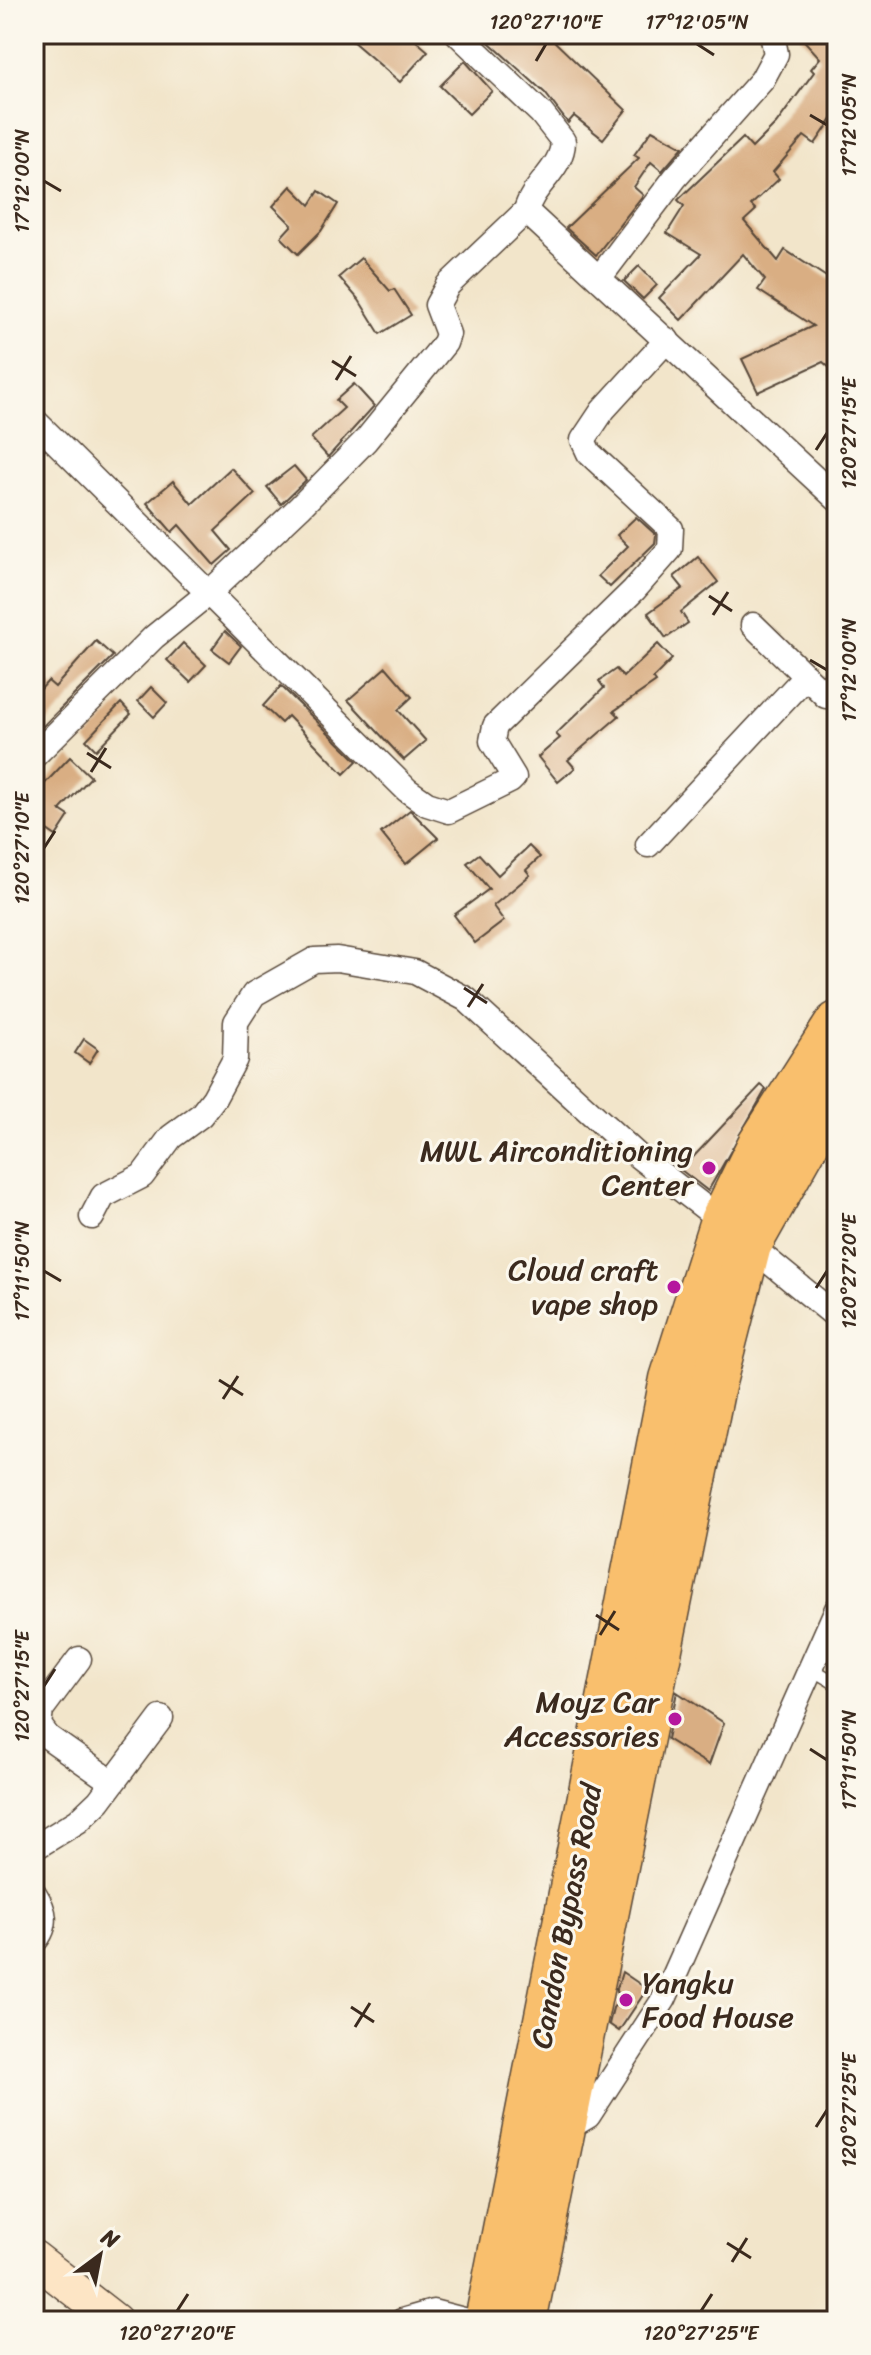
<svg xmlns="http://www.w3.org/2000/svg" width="871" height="2355" font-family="Sriracha,sans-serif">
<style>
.building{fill:#d9ae83}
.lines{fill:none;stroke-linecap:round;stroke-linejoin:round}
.lane-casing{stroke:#564638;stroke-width:15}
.street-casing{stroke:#564638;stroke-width:27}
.secondary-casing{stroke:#564638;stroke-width:37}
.highway-casing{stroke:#564638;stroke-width:47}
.lane{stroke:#fff;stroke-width:12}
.street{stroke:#fff;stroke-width:24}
.secondary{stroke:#fde5c5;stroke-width:34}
.highway{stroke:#f9bf6d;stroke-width:44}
.ticks{fill:none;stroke:#3b2a1e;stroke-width:3}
.poi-dot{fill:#b5179e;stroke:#fbf7ec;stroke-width:3}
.labels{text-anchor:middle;stroke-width:6;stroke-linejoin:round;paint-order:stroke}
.poi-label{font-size:30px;fill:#3b2a1e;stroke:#fbf7ec;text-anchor:end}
.street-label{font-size:30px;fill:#3b2a1e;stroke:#fbf7ec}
.neatline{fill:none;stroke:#3b2a1e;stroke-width:3}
.ticks-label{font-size:20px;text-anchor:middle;fill:#3b2a1e}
</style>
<rect width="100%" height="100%" fill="#fbf7ec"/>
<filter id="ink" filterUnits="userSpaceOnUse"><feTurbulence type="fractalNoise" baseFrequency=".0125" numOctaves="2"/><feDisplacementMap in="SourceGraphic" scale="16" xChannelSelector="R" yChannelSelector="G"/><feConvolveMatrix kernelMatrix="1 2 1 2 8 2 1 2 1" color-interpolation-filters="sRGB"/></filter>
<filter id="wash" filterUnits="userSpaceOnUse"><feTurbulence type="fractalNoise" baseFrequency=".006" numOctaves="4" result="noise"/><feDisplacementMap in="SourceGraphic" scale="32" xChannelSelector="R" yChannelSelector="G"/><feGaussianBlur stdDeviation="1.8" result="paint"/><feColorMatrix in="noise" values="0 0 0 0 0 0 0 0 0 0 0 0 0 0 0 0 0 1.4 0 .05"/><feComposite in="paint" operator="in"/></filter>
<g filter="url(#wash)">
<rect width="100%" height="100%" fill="#f2e5ca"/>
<g id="blocks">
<!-- building -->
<g class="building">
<path d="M 344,34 L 408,34 L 428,51 L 400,82 Z"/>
<path d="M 480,34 L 561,34 L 555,42 L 626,110 L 603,139 L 574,116 L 568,123 L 545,93 Z"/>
<path d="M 798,34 L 837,34 L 837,112 L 815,144 L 804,136 L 773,172 L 779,179 L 751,205 L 756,210 L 744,221 L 778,261 L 785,250 L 837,284 L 837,374 L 823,362 L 758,392 L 742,359 L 813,326 L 758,290 L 765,280 L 743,254 L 681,320 L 659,298 L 701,254 L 667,233 L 684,206 L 678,200 L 743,138 L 752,148 L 776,124 L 814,72 L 811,69 L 820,58 Z"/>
<path d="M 465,61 L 492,91 L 469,114 L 440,86 Z"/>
<path d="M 652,130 L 683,147 L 662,171 L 651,162 L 634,187 L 643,195 L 596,255 L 566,228 L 639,158 L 634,155 Z"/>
<path d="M 291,186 L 310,205 L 319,191 L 338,204 L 321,231 L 298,254 L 281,237 L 292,225 L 273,206 Z"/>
<path d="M 361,258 L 390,291 L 394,289 L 411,315 L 380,334 L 359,300 L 339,277 Z"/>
<path d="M 639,266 L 657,285 L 643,299 L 624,281 Z"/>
<path d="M 354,384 L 374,406 L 328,457 L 311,438 L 344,408 L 336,400 Z"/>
<path d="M 294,466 L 306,480 L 281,504 L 267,487 Z"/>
<path d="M 231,468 L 255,494 L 215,531 L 231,550 L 214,565 L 179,525 L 172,532 L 147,503 L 173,481 L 192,504 Z"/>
<path d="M 636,517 L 656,535 L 655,543 L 610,587 L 598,576 L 628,546 L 617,535 Z"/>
<path d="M 698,557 L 718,582 L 681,612 L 688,623 L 666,638 L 648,613 L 683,588 L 674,577 Z"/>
<path d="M 225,631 L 241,646 L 229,662 L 212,649 Z"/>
<path d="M 96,641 L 113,656 L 34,735 L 34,697 L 48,681 L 55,687 Z"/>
<path d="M 183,643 L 206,665 L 190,682 L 167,660 Z"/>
<path d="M 658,644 L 672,659 L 653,678 L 656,682 L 614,711 L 619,716 L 568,760 L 575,768 L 558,782 L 538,757 L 560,738 L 556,734 L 604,688 L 599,681 L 616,669 L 623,677 Z"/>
<path d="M 386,667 L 412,697 L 398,710 L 426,741 L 404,760 L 348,700 Z"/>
<path d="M 281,686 L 357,761 L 344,774 L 288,716 L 281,723 L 263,706 Z"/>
<path d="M 151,687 L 167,703 L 154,717 L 138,701 Z"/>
<path d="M 121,703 L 131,714 L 96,750 L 86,740 Z"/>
<path d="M 70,757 L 91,777 L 60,810 L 69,816 L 56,836 L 34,821 L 34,795 Z"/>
<path d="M 410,810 L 438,838 L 406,864 L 381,833 Z"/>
<path d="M 529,846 L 540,857 L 526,870 L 530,875 L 493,906 L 504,921 L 475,943 L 454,915 L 489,889 L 467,863 L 479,854 L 498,875 Z"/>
<path d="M 84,1039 L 98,1049 L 89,1063 L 75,1053 Z"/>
<path d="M 761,1085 L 766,1089 L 708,1191 L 681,1170 Z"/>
<path d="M 677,1692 L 724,1723 L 709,1765 L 667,1739 Z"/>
<path d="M 622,1972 L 647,1989 L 619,2031 L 609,2024 L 613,2008 L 622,1996 L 616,1992 Z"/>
</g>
</g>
</g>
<g filter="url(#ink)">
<use href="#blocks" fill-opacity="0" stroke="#564638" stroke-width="2"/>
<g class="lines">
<defs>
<path id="lane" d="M 810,1668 L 837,1684"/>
<g id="street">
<path d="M 458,34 L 541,113 L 563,141 C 563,169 532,185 526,211"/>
<path d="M 600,277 L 675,178 L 762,80 L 776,54 L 772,34"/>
<path d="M 34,420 L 407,790 L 427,804 L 449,811 L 510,781 L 514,777 L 492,741 L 495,726 L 634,590 L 670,549 L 671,529 L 589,453 L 583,440 L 603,410 L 667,340"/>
<path d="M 753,625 L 826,696"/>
<path d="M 34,756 L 154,637 L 211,591 L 300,507 L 366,440 L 445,343 L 448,334 L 437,305 L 448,285 L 526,211 L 837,499"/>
<path d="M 648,845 L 806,676"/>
<path d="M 92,1217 L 103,1196 L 142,1176 L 171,1137 L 201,1115 L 214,1098 L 235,1059 L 236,1022 L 254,994 L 314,960 L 337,959 L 415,972 L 466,999 L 638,1156 L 722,1221"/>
<path d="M 749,1245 L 837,1317"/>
<path d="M 79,1659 L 41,1710 L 39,1725 L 48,1737 L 112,1782"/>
<path d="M 34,1848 L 78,1821 L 99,1801 L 161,1718"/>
<path d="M 34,1893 C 45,1910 49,1925 34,1942"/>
<path d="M 561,2132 L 588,2116 L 664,1999 L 837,1609"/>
<path d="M 402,2321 L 433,2312 L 468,2321"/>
</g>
<path id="secondary" d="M 34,2258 L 115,2321"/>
<g id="highway">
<path d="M 487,2321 L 672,1379 L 722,1221 L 759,1146 L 837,1024"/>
<path d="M 524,2321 L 713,1386 L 749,1245 L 837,1089"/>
</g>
</defs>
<!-- lane casing -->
<use href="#lane" class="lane-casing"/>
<!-- street casing -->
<use href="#street" class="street-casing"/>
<!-- secondary casing -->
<use href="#secondary" class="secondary-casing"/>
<!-- highway casing -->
<use href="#highway" class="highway-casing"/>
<!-- lane -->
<use href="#lane" class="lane"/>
<!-- street -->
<use href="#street" class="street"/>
<!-- secondary -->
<use href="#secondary" class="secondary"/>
<!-- highway -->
<use href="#highway" class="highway"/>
</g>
</g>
<!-- ticks -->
<path class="ticks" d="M 697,44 L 714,55M 536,61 L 546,44M 810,115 L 827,125M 44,181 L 61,191M 332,361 L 356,376M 336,380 L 351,356M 816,450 L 827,433M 709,596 L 732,611M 713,615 L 728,592M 810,660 L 827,670M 87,753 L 111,768M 91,772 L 106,748M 44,848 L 55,831M 464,988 L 487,1003M 468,1007 L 483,984M 44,1271 L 61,1281M 816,1288 L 827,1271M 219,1380 L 243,1395M 223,1399 L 238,1376M 596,1615 L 619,1630M 600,1635 L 615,1611M 44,1686 L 55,1669M 810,1749 L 827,1760M 351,2007 L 374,2022M 355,2027 L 370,2003M 816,2127 L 827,2110M 727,2243 L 751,2258M 732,2262 L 747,2238M 177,2311 L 188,2294M 701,2311 L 712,2294"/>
<!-- markers -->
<g class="poi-dot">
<circle cx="709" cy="1168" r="8"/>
<circle cx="674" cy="1287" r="8"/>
<circle cx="675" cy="1719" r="8"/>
<circle cx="626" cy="2000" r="8"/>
</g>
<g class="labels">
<!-- poi labels -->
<g class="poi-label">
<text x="693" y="1161">MWL Airconditioning<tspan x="693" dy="34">Center</tspan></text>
<text x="658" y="1280">Cloud craft<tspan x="658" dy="34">vape shop</tspan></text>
<text x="659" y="1712">Moyz Car<tspan x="659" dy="34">Accessories</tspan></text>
<text x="642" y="1993" text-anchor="start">Yangku<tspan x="642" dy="34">Food House</tspan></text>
</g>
<!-- street labels -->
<g class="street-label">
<text transform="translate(566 1916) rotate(-79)" y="10">Candon Bypass Road</text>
</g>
</g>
<!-- margin -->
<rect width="871" height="2355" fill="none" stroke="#fbf7ec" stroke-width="88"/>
<!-- north arrow -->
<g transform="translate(100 2255) rotate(32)" stroke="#fbf7ec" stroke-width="6" paint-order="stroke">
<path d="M0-6L14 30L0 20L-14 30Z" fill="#3b2a1e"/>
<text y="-12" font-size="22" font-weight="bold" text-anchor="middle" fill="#3b2a1e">N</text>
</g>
<rect x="44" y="44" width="783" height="2267" class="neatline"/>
<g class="ticks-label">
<text x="546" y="29">120°27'10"E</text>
<text x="697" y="29">17°12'05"N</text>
<text transform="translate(849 125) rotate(-90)" y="7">17°12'05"N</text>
<text transform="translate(22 181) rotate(-90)" y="7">17°12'00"N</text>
<text transform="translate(849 433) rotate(-90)" y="7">120°27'15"E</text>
<text transform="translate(849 670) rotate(-90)" y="7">17°12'00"N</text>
<text transform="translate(22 848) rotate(-90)" y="7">120°27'10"E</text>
<text transform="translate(22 1271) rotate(-90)" y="7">17°11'50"N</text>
<text transform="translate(849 1271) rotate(-90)" y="7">120°27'20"E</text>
<text transform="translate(22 1686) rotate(-90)" y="7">120°27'15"E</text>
<text transform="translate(849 1760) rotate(-90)" y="7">17°11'50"N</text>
<text transform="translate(849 2110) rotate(-90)" y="7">120°27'25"E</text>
<text x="177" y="2340">120°27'20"E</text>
<text x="701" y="2340">120°27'25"E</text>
</g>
</svg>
